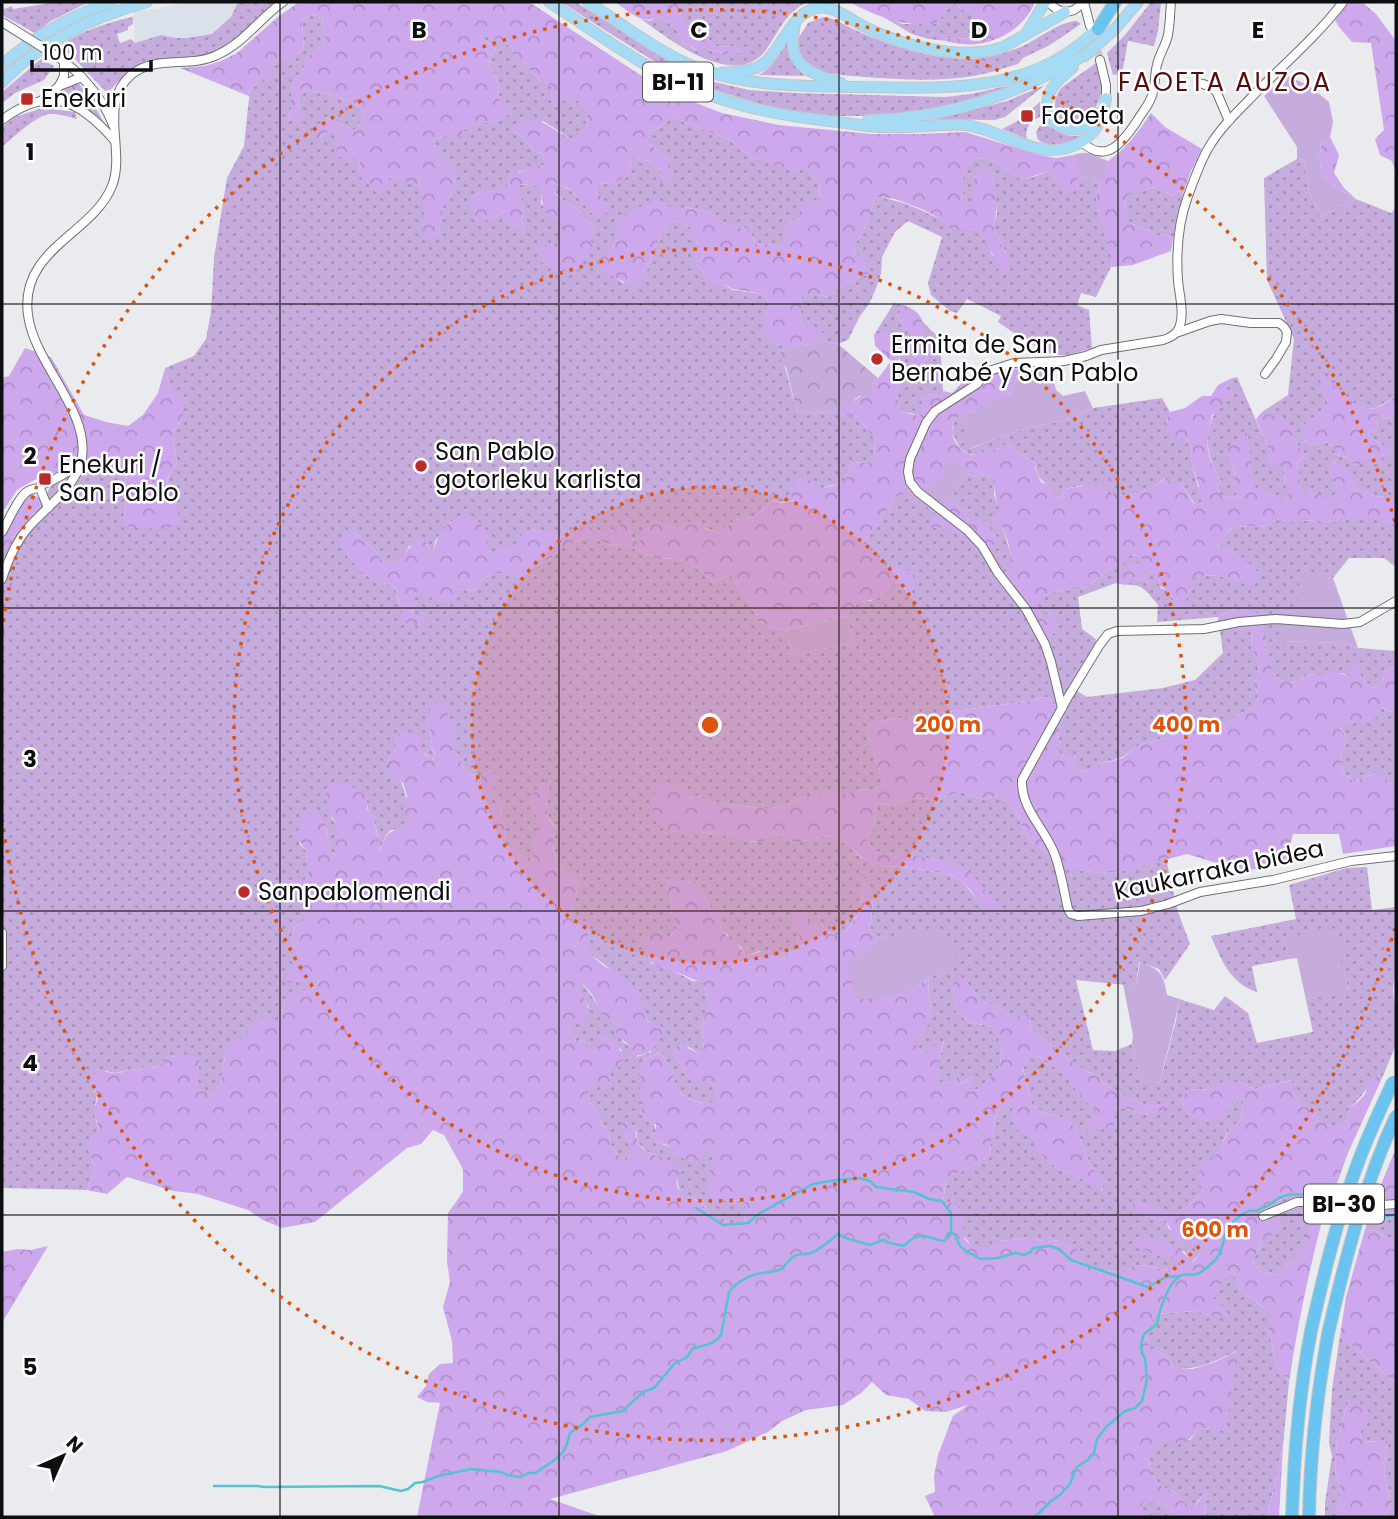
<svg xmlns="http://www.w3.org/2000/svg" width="1398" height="1519" font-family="Poppins,sans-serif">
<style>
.built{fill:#dae1ea}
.grass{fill:url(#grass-dots)}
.forest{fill:url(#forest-crowns)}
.park{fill:url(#park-crowns)}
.garden{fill:#c6abdd}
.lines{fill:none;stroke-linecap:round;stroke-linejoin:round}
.stream{stroke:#54c4d1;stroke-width:2.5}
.minor-tunnel{stroke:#c8cacd;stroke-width:8;stroke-dasharray:8 4;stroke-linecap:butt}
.minor-casing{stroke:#6f7073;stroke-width:10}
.major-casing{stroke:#c5c5c5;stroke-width:12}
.highway-casing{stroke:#c5c5c5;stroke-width:14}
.minor{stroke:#fff;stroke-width:8}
.major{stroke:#a6dbf5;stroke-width:10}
.highway{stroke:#6bc3ef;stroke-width:12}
.minor-bridge-casing{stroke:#6f7073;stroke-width:10;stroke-linecap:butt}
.highway-bridge-casing{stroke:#c5c5c5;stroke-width:14;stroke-linecap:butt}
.minor-bridge{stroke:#fff;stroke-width:8}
.highway-bridge{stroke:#6bc3ef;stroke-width:12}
.grid{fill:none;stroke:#0d0e0f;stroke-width:2;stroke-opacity:0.55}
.ring{fill:none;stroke:#dd550c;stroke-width:3.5;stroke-dasharray:3.5 7}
.poi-dot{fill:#bb2c29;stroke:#fff;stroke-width:2.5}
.labels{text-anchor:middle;stroke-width:5;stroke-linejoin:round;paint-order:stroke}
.shield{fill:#fff;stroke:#565657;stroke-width:2}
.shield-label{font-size:23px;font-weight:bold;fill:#0d0e0f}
.poi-label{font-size:24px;fill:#0d0e0f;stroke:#fff;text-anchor:start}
.street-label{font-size:24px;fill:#0d0e0f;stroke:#fff}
.neighbourhood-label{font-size:26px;letter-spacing:2px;fill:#530f0d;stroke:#fff}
.grid-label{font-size:23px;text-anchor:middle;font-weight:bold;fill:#0d0e0f;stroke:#fff;stroke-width:5;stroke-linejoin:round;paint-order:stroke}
.centre{fill:#dd550c;stroke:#fff;stroke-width:3.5}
.ring-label{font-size:21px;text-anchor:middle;font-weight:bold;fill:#dd550c;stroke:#fff;stroke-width:5;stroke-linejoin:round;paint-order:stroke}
</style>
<defs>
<pattern id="grass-dots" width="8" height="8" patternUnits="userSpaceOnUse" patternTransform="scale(1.75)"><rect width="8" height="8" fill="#c6abdd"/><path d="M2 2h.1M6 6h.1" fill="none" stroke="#a992bc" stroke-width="1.8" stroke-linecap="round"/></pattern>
<pattern id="forest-crowns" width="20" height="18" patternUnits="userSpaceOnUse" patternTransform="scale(1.75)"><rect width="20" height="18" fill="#cea8ec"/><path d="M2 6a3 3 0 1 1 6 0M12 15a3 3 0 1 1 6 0" fill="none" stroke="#b08fc9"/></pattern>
<pattern id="park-crowns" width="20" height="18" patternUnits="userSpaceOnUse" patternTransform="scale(1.75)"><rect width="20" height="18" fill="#c6abdd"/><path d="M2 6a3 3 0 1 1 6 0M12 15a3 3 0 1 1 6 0" fill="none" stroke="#a992bc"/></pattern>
</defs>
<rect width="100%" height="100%" fill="#e9ebee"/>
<!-- built -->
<path class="built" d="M 186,2 L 238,2 L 231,17 L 212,34 L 187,38 L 176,38 L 161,35 L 135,43 L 133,11 L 156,9 Z"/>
<!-- grass -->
<g class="grass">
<path d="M 57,2 L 89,2 L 51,21 L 35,33 L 2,15 L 2,5 L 4,9 L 12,6 L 13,9 Z"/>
<path d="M 238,2 L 275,2 C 257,16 236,42 216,51 C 192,62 163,53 140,65 C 126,71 118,83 107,93 L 72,56 L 58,46 C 80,32 107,22 133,17 L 133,24 L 128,27 L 128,30 L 117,34 L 120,43 L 131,39 L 135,43 L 161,35 L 176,38 L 187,38 L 212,34 L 231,17 Z"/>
<path d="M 561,2 L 576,2 L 676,66 L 715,82 L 749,90 L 795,93 L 946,97 L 971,94 L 1019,83 L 982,97 L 920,113 L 862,116 L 825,116 L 770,107 L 717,91 L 683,76 L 652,60 Z"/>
<path d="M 670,2 L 808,2 C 785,12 780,30 766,50 C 735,91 670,40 641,19 L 650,21 L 658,17 C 671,23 679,29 683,43 L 696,50 L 705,47 C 718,54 729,54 744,52 L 737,47 L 716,46 L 706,38 L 686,28 L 678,7 Z"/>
<path d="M 949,2 L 954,2 L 961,9 L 972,12 L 977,18 L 987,24 C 979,41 959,39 942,38 L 947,41 L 928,39 L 912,34 L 880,15 L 903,24 L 935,24 L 945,13 Z"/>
<path d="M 1151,2 L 1161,2 L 1158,31 L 1154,46 L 1128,41 L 1122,74 L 1113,75 L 1107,53 L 1125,35 Z"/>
<path d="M 311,14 L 322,17 L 325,43 L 306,59 L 304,69 L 294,81 L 291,92 L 291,108 L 288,119 L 300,109 L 298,94 L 307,90 L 328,94 L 354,103 L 365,114 L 356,131 L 326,118 L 319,139 L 327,132 L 336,130 L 345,137 L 360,159 L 359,171 L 390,176 L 420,186 L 426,218 L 438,238 L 443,206 L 455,189 L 454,171 L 439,157 L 433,140 L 463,131 L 475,123 L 494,123 L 513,112 L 500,103 L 497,76 L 489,68 L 490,57 L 496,49 L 485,40 L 479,32 L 506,43 L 540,81 L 553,86 L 551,99 L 555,106 L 571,95 C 592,111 592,123 575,141 L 543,121 L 514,132 L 524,139 L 533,150 L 542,154 L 545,164 L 533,169 L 519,171 L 507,190 L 484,190 L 468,199 L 473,212 L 491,219 L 506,211 L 525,233 L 522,221 L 523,203 L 517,192 L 519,185 L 531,184 L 542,188 L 541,204 L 565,227 L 560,242 L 591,237 L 595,227 L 584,218 L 575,207 L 564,201 L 556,193 L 552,183 C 573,187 580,199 593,214 L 609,208 L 598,193 L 597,182 L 608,184 L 627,177 L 633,157 L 648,161 L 661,171 L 670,160 L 647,142 L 650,132 L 661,127 L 671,117 L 728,139 L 753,159 L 763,160 L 794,170 L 808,170 L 819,183 L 820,199 L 802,218 L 792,221 L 785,229 L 787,241 L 778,247 L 767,244 L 757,245 L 748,228 L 734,227 L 719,221 L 711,213 L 686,207 L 618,238 L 612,248 L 602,271 L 612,275 L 623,283 L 646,272 L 660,236 L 667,224 L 679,221 L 690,227 L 698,241 L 695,253 L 695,263 L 702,270 L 709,285 L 723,284 L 732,290 L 764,294 L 770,306 L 765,317 L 776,344 L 788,347 L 781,352 L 797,412 L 838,413 L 858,418 L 874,438 L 875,461 L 864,463 L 852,462 L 845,481 C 836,485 826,486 817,490 C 801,496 790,506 773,500 L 755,516 L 735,520 L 719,533 L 689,522 L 679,529 L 668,526 L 641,542 L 632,539 L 625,515 L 618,529 L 602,534 L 594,528 L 564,536 L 533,529 L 519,547 L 492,555 L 486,546 L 451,521 L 435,541 L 433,556 L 427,544 L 409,546 L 404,556 L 394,564 L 380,559 C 375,547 363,541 354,532 L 347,555 L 357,566 L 359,573 C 372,577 382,583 395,587 L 399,603 L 412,614 L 416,591 L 442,602 L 458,589 L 473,591 C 490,568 498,572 523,578 L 533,567 L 550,559 L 561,548 L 588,537 L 609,544 L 625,545 L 658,559 L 678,558 L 699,569 L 713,583 L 730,575 L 765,627 L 786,630 L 792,656 L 853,642 L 847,616 L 858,602 L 871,601 L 891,585 L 900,582 L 908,594 L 915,586 L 891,568 L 879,563 L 862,545 L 897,496 L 908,491 L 935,513 L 945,524 L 968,538 L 978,550 L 998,540 L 986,522 L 972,522 L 965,516 L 967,511 L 948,500 L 969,474 L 976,477 L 983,474 L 992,476 L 995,482 L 994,495 L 1000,510 L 1002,526 L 1012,558 L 1010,569 L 1004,575 L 1031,610 L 1050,645 L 1049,635 L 1056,632 L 1050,607 L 1045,610 L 1051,618 L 1046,622 L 1040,614 L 1037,602 L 1045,595 L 1057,591 L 1087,587 L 1128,555 L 1139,556 L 1149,562 L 1116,576 L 1116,583 L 1078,597 L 1082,629 L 1097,640 L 1069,686 L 1087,697 L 1163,688 L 1195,680 L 1223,653 L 1220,630 L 1241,630 L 1251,626 L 1252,649 L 1259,662 L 1258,675 L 1254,684 L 1258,695 L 1254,707 L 1238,715 L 1229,723 L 1204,734 L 1175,735 L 1148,742 L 1135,747 L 1123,757 L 1100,764 L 1090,770 L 1079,771 L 1074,765 L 1076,756 C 1066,757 1061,755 1054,748 L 1060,743 L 1058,736 L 1064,714 L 1048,697 C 990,708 931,713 872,722 L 866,731 L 884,785 L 870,791 L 863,789 L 854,794 L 840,793 L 811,799 L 801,797 L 791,803 L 769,809 L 711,802 L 702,796 L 687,798 L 701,832 C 710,834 721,834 730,836 C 750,841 755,847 773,834 L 798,843 L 814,838 L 833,836 L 852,848 L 861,858 L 881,866 L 901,867 L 944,873 L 962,881 L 977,899 L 953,864 L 919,857 L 875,852 L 867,840 L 874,826 L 877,805 L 895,804 L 911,798 L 936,799 L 961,792 L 981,799 L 1000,796 L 1013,807 L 1030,841 L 1045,852 L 1079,870 L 1099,873 L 1119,872 L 1166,859 L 1178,912 L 1190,944 L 1165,980 L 1159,969 L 1139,962 L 1136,986 L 1076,980 L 1093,1050 L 1115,1051 L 1132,1044 L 1142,1084 L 1160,1082 L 1176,1021 L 1179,999 L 1214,1010 L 1225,996 L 1248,1013 L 1257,1043 L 1313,1032 L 1306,1000 L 1349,990 L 1337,951 L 1342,950 L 1284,938 L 1289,959 L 1252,966 L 1257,992 C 1231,984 1221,960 1211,936 L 1296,919 L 1289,885 L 1346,868 L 1367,867 L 1372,910 L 1396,907 L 1396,973 L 1395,976 L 1393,990 L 1396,1015 L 1396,1045 L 1382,1078 L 1376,1076 C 1364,1088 1365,1097 1349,1107 L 1348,1119 C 1346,1121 1341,1125 1338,1126 C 1319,1130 1302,1104 1292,1092 L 1291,1080 L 1255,1089 L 1239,1082 L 1223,1082 L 1209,1089 L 1187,1090 L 1181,1101 L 1190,1116 L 1228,1109 L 1233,1095 L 1243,1100 L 1242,1110 L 1239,1122 L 1231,1127 L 1224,1139 L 1203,1191 L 1187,1207 L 1176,1214 L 1159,1209 L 1145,1216 L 1166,1221 L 1169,1229 L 1201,1243 L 1202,1250 L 1192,1263 L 1184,1251 L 1161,1257 L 1175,1257 L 1183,1266 C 1163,1275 1155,1264 1138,1265 C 1133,1266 1127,1270 1122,1270 C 1111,1271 1111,1269 1100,1273 L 1081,1261 L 1058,1240 L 1046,1242 L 1032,1238 L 1000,1241 L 991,1248 C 985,1248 978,1248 973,1246 C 967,1243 948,1212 943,1204 L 946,1179 C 961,1171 976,1166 989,1156 L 995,1120 L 1001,1105 L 1012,1105 L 1033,1136 L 1039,1153 L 1058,1169 L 1083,1179 L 1103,1191 L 1102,1181 L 1090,1164 L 1076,1128 L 1064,1118 L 1042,1112 L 1032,1105 L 1023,1068 L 1030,1054 L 1045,1059 L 1066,1076 L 1078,1092 L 1098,1112 L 1099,1125 L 1108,1131 L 1111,1109 L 1123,1108 L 1144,1114 L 1163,1111 L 1170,1102 L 1152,1107 L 1132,1100 L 1112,1089 L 1096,1076 L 1074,1064 L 1060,1051 L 1032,1031 L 1028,1015 L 1012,1018 L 996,1006 L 980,1001 L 971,987 L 953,986 L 956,1012 L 969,1022 L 993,1027 L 1002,1046 L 1000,1066 L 980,1089 L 968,1091 L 972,1076 L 960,1084 L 961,1076 L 951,1082 L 935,1083 L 940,1072 L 940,1058 L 944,1041 L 930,1049 L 925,1057 L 913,1042 L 932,1012 L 928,995 L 929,978 L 960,963 L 940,930 L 877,938 L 870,932 L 873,901 L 862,875 C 866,902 859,917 841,936 L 831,934 L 820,923 L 799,935 L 794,952 L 780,959 L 759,951 L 746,956 L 741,947 L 722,930 L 719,920 L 702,894 L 689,882 L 677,883 L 668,878 L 667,887 L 672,901 L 670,909 L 677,929 L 669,937 L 650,963 C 664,969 680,972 692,981 L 702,980 L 710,1004 C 701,1017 701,1033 704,1048 L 698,1053 L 689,1047 L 673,1052 L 690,1080 L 707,1081 L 717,1087 L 716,1102 C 701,1106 679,1098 674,1082 C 673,1079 674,1075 672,1071 C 669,1065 664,1059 661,1052 L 643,1060 C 643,1073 642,1087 645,1100 C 647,1112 655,1120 656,1132 L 651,1135 L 659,1143 L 699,1156 L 708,1149 L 713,1154 L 720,1200 L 744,1201 L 746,1210 L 744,1223 L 733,1225 L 721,1217 L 710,1214 L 705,1206 L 696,1199 L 683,1195 L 678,1186 L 677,1176 L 667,1160 L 646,1151 L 638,1143 L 636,1130 L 630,1145 L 635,1157 L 629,1158 L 620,1157 L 610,1143 L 609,1133 L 602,1124 L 597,1111 L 589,1102 L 588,1093 L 595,1079 L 622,1050 L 616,1046 L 600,1050 L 586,1050 L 584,1040 L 576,1041 L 572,1033 L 572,1023 L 589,1007 C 583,999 577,992 581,983 C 593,993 600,1016 614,1021 L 623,1042 L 633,1048 L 637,1057 L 651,1052 L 653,1025 L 643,1016 L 641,1002 L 622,981 L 620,974 C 608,970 601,960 589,954 L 588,934 L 590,923 L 576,926 L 571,914 L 579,884 C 560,873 547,849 556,828 C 539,809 549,800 550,778 L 536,838 L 533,846 L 534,857 L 525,859 C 518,851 510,849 502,843 L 506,832 L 501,817 L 502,808 L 489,806 L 485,801 L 482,779 L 465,771 L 460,758 L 453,751 L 453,728 L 448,721 L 446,712 L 426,720 L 431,733 L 430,745 L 435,755 L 432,760 L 426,754 L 397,735 L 395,751 L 387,760 C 405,785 406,791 409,822 L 403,829 L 391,830 L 386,835 L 377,855 C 379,843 378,830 373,819 C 368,808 367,810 367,797 L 331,808 L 332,819 L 338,826 L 338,855 L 331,853 L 328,841 L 327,828 L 299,843 L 307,852 L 306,860 L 309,869 L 305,880 L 278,881 L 297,894 L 307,914 L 304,921 L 295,926 L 291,938 L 298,956 L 296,964 L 298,981 L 316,976 L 319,982 L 312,988 L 284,1002 L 278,1021 L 246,1037 L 226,1050 L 220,1085 L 210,1095 L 199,1090 L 196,1076 L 200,1062 L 177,1056 L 168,1057 L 160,1065 L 151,1068 L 147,1066 C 139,1070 137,1069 130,1070 C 118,1071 120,1075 106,1071 L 90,1083 C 102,1100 94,1096 95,1112 C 95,1119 97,1125 99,1131 C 88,1143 87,1153 95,1167 L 87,1190 L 2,1188 L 2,558 L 5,548 L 21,527 L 42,504 L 57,472 L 70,464 L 106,469 L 125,477 L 127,494 L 124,519 L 178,509 C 167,489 161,483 177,463 L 172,434 L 182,420 L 171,390 L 165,368 L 194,356 L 206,339 L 211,312 L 214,258 L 227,178 L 244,146 L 250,89 L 270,75 L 273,61 L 282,60 L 304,50 L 302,22 Z"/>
<path d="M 823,17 C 835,18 846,26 857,31 C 894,47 941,63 982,58 C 996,56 1011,51 1023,46 C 1040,38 1058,22 1077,21 L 1081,24 L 1050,45 L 1023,58 L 1018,64 C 1001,69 984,75 966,77 C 932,82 898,79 864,77 C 849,75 830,76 816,68 C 804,62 798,53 798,39 L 808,23 Z"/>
<path d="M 788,39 C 787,55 794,65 805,76 L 759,75 C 773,67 781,53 788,39 Z"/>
<path d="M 41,59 L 54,66 L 44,80 L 15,93 L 2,103 L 2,92 Z"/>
<path d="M 1096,63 C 1098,70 1100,77 1101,84 C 1103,93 1099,102 1094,110 C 1092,114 1088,120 1084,122 C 1061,134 1046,107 1061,88 Z"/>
<path d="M 74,84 L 79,84 L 88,94 L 105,125 L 100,121 L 46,99 Z"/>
<path d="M 1045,85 L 1005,117 L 995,120 L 936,119 L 1007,101 Z"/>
<path d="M 1040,102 L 1042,116 C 1031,120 1024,128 1027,139 L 1002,129 L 1016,122 Z"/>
<path d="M 39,109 L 54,109 L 75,112 L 77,119 C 68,117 57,113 49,114 C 34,117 14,137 2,147 L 2,127 L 15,117 Z"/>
<path d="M 1044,124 C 1057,130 1066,140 1082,135 C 1069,144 1052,149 1038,140 L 1036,132 L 1040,125 Z"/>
<path d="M 990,158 L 1022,180 L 1036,176 L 1048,171 L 1061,184 L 1078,190 L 1077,175 L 1100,183 L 1096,195 L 1097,207 L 1112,255 L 1111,267 L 1096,297 L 1081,293 L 1077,305 L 1089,310 L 1092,348 C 1082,351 1069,356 1058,355 C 1044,354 1011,331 998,322 L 1001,316 L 967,299 L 957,313 L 950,311 L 931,295 L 928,283 L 942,237 L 908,221 L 895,232 L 882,257 L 881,274 L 875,291 L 869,304 L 860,316 L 848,340 L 838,344 L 817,340 L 825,335 L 805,328 L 800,319 L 802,295 L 816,294 L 828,297 L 849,282 L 871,273 L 854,255 L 855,244 L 863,232 L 876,197 C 909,201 929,215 958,227 C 965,229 974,229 980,232 C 988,237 990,248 992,256 L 1008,257 L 993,227 L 997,213 L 993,178 L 974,208 L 963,200 C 961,181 961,174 973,159 Z"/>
<path d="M 1297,159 L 1304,160 L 1309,192 L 1321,217 L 1356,199 L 1391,213 L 1396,208 L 1396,397 L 1376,408 L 1367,409 L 1354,405 L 1346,397 L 1321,387 L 1328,401 L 1323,410 L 1303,426 L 1303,439 L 1310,446 L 1326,442 L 1334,447 L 1336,455 L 1347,457 L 1354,465 C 1367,463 1374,454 1383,445 L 1371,438 L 1368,433 L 1377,430 L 1378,422 L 1374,414 L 1384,419 L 1396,416 L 1396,500 L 1393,502 L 1382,496 L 1375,497 L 1367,491 L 1358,491 C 1356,479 1344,468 1333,462 L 1330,473 L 1337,487 L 1337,492 L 1331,499 L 1302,496 L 1297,464 L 1304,457 L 1294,437 L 1294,428 L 1262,412 L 1288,395 L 1294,339 L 1267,280 L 1264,178 Z"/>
<path d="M 1156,187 L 1173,196 L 1177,191 L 1183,193 L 1173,239 L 1166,234 L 1157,236 C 1148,229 1137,227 1127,221 L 1125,198 L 1128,193 Z"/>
<path d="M 894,303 L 901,312 L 897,316 L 907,331 L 913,333 L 910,344 L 916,350 L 914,359 L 915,366 L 910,372 L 902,371 L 897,367 L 900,360 L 896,344 L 874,335 Z"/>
<path d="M 923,322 L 940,339 L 943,391 L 940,396 L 928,394 L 920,416 L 910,413 L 901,412 C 897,400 896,391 898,379 L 916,380 L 922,370 L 930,350 L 922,342 Z"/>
<path d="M 1237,377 L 1269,450 L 1284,465 L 1285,484 L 1290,494 L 1285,499 L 1272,495 L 1253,487 L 1251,473 L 1233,465 L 1238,496 L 1229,498 L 1221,496 L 1217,487 L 1221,481 C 1195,437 1212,420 1230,379 Z"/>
<path d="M 1162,398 L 1170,412 L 1166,423 L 1186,439 L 1191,445 L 1192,464 L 1202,501 L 1201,506 L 1194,503 L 1181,484 L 1170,484 L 1165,478 L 1150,489 L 1128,496 L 1109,498 L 1082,485 L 1065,489 L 1062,496 L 1056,497 C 1050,482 1035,482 1035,462 L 1019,454 L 1007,442 L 1004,447 L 986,451 L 978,455 L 968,454 L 960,448 L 952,433 L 954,420 L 961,415 L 970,449 L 994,439 L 1031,427 L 1071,419 L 1093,408 Z"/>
<path d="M 1364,515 L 1385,521 L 1396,529 L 1396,567 L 1384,558 L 1349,558 L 1333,578 L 1302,573 L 1296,612 L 1279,611 L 1280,641 L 1344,643 L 1358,648 L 1396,651 L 1396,666 L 1385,671 L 1383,680 L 1375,688 L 1369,686 L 1359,674 L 1349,676 L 1342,673 L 1322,676 L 1308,674 L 1300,680 L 1290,683 L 1279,679 L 1273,672 L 1270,659 L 1264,648 L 1266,638 L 1263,631 L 1238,607 L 1218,617 L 1157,622 L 1158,605 C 1147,592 1143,583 1124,585 L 1131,577 L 1141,580 L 1149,585 L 1145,577 L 1148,572 L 1154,573 L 1161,588 L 1169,592 L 1178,607 L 1183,605 L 1191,588 L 1191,578 C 1212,572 1232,577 1250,586 L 1258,573 C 1245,558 1236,552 1218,548 L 1219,543 L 1234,526 L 1263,527 L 1279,519 L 1290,522 L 1298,520 L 1335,522 L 1341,516 Z"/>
<path d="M 1382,707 L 1388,711 L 1396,712 L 1396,816 L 1393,806 L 1393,785 L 1376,773 L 1353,781 L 1343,773 L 1341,755 L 1347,738 L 1340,727 L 1347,721 C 1362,723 1375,721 1382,707 Z"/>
<path d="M 1292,1195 L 1305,1195 L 1319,1201 L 1332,1197 L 1322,1221 L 1317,1218 L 1301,1252 L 1287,1265 L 1281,1275 L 1261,1272 L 1253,1261 C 1262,1242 1270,1227 1266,1206 Z"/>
<path d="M 1370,1211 L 1392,1214 L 1396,1223 L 1396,1237 L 1387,1237 L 1366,1226 Z"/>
<path d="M 1233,1270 L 1239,1288 L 1269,1312 L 1269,1329 L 1276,1365 L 1289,1382 L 1283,1446 L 1267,1517 L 1205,1517 L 1207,1490 L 1198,1501 L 1192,1512 L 1176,1493 L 1159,1485 L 1150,1473 L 1149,1453 L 1160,1439 L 1190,1440 L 1199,1429 L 1211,1428 L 1236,1351 C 1212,1363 1200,1369 1174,1369 L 1168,1356 L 1150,1348 L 1145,1331 L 1156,1314 L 1195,1311 L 1209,1315 L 1223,1307 L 1210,1295 L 1221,1280 Z"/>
<path d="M 1340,1335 L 1396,1384 L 1396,1517 L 1390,1517 L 1390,1498 L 1384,1474 L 1387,1441 L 1379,1442 L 1362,1441 L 1361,1431 L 1349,1400 L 1337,1440 L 1335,1471 L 1341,1492 L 1336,1517 L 1325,1517 L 1325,1503 L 1332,1456 L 1329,1443 L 1332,1390 Z"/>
<path d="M 1143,1501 L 1162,1503 L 1177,1515 L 1178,1517 L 1141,1517 Z"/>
</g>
<!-- forest -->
<g class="forest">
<path d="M 299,2 L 529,2 L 648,80 L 675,95 L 722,113 L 779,125 L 871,134 L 919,134 L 965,132 L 1040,155 L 1056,158 L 1073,155 L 1077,162 L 1078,190 L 1065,194 L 1061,184 L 1048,171 L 1022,180 L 990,158 L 973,159 C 961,174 961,181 963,200 L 974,207 L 972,190 L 977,171 L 988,167 C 997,185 999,208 993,227 L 1008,257 L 1010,271 L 999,270 C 987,246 987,222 952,231 L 946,222 L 924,210 L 895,199 L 876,197 L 863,232 L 855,244 L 854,254 L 863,256 L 871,273 L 849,282 L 828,297 L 816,294 L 802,295 L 800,319 L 805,328 L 814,326 L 826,335 C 812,344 793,353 777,344 C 772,342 768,335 764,332 L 765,317 L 770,306 L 764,294 L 732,289 L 723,284 L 709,286 L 702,270 L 695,263 L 695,253 L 698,241 L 690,237 L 690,227 L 679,221 L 667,224 L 660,236 L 646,272 L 635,286 C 623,283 614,276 602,271 L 599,260 L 612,248 L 618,238 L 615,231 L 619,218 L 656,199 L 677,211 L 685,207 L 711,213 L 719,221 L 734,227 L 748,228 L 757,245 L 767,244 L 778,247 L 786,241 L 785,229 L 792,221 L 802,218 L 799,206 L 820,198 L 819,183 L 808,170 L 794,170 L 763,161 L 753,159 L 728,139 L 671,117 L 661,127 L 650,132 L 647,142 L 670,160 L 670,181 L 661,184 L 661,171 L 648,161 L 633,157 L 627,177 L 608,184 L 598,182 L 599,193 L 609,208 L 602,220 C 582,208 578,187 553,183 L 556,194 L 564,201 L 575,207 L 584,218 L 595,227 L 591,237 L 592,248 L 578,270 L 552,270 L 539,260 L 539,247 L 560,242 L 564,227 C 545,214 541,212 542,188 L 531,184 L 519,185 L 517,192 L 523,203 L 522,221 L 525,234 L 505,221 L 506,211 L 491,219 L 476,224 L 468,199 L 484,190 L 507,190 L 507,177 C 519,171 532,169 545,164 L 542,154 L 533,150 L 524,139 L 514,132 L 516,123 C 535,117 538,119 554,129 C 561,134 568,136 575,141 C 592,123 592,111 571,96 L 555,106 L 551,99 L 552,86 L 540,81 L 506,43 L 480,33 L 485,40 L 496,49 L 490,57 L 489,68 L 497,76 L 500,103 L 514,112 L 494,123 L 475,123 L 463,131 L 458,139 L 445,136 L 433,140 L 439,157 L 454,171 L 455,189 L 443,206 L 438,238 L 429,240 L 422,229 L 425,218 L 419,186 L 390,176 L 386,188 L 375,192 L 371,183 L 363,184 L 359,171 L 360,159 L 336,157 L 338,143 L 344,137 L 336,130 L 327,132 L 319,139 L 316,128 L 326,118 L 356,131 L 365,114 L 354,103 L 328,94 L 307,90 L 298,94 L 300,109 L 298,121 L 288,119 L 291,108 L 291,92 L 294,81 L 304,69 L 306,59 L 325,43 L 322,17 L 311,14 L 302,22 L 304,50 L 295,55 L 289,63 L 282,60 L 273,61 L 271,75 L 250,89 L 249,96 L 180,68 L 205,66 L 221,61 L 237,53 L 279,16 Z"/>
<path d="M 615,2 L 670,2 L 678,6 L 686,28 L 706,38 L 716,46 L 737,47 L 745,52 C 730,54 719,54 705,47 L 697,50 L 683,43 C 679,29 671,23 658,17 C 642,26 629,11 615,2 Z"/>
<path d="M 849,2 L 949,2 L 945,13 L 935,24 C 902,27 879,17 849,2 Z"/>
<path d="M 954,2 L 1035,2 C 1021,37 974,55 940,38 C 957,39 978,42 987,25 L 977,18 L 972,12 L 961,9 Z"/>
<path d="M 1349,2 L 1362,2 L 1376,14 L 1396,41 L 1396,173 L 1392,161 L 1380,155 L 1375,139 L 1384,130 L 1371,43 L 1352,42 L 1339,27 L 1335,20 Z"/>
<path d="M 1151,113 L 1165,127 L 1202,149 L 1191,171 L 1183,193 L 1177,191 L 1174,196 L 1155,187 L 1129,193 L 1125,198 L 1127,221 C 1137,227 1148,229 1157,236 L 1166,234 L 1173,239 L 1171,251 L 1133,265 L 1111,267 C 1113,243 1095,222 1096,198 C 1097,186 1104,172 1108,161 C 1127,148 1138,132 1151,113 Z"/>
<path d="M 1330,137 L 1339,155 L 1334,173 L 1344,188 L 1356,199 C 1327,183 1316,180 1321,143 Z"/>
<path d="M 894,303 C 906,305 920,310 923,323 C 924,329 922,337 922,342 L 930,350 L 922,370 L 916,380 L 898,379 C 896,391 897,400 901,412 L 920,416 L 922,407 L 921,399 L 928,394 L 940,396 L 943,391 L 952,393 L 964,381 L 972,382 L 984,380 L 990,374 L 1003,370 L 1020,368 L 1012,391 L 1006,397 L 974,411 L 961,415 L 954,420 C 953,424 952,428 952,432 C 953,442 964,456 975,455 C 982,455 980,453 986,451 C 995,448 1001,450 1007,442 L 1019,454 L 1035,462 L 1035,469 L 1041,482 C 1050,485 1053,489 1056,497 L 1062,496 L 1065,489 L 1091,484 L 1095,490 L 1102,482 L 1109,497 L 1116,492 L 1128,496 L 1150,489 L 1166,478 L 1171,484 L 1181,484 L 1193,503 L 1201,505 L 1202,501 L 1197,494 L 1199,486 L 1192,464 L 1191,445 L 1186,439 L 1179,440 C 1166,431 1164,427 1170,412 L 1185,408 L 1202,396 L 1211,396 L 1218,385 L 1230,379 L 1225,390 L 1234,389 L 1232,398 L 1224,399 L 1220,410 L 1212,415 C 1205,445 1205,454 1221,481 L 1217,487 L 1221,496 L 1229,498 L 1238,496 L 1231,486 L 1235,475 L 1233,465 L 1228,460 L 1227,449 L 1246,431 L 1249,440 L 1253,486 L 1272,495 L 1285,499 L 1289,494 L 1285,484 L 1284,466 L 1273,467 L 1266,460 L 1269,450 L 1256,419 L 1262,412 L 1285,420 L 1294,428 L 1294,437 L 1304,457 L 1297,464 L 1302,495 L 1310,489 L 1319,496 L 1330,499 L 1337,492 L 1337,487 L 1330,473 L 1332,462 L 1352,471 L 1358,491 L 1367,491 L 1375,497 L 1382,496 L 1393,502 L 1396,500 L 1396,529 C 1382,517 1366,515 1348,520 L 1341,516 L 1335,522 L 1298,520 L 1290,522 L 1279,519 L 1263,527 L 1234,526 L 1228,532 L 1226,539 L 1219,543 L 1218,548 C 1236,552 1246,558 1258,573 L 1257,582 L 1250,587 C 1232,577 1212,572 1192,578 L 1191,588 L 1183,606 L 1178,607 C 1175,603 1172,595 1168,592 C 1160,584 1156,586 1154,573 L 1148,572 L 1145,577 L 1150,587 L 1141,580 L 1131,577 L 1124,585 L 1116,583 L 1116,576 L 1123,572 L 1129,564 L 1147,562 L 1139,556 L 1129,555 L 1122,567 L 1114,566 L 1087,587 L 1057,591 L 1045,595 L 1038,602 L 1040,614 L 1046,622 L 1051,618 L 1045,610 L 1049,606 C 1055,615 1061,622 1056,632 L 1049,635 L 1051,648 L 1031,610 L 1004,575 C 1017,561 1008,542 1002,526 L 996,525 L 992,520 L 994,512 L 1000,510 C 993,497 997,488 992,476 L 983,474 L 976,477 L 969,474 L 965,467 L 948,459 L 947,467 L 943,476 L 942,502 L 948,500 L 968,511 L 965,516 L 972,522 L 977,517 L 986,522 L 999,540 L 991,547 L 978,550 L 967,538 L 956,531 L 949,532 L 945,524 L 939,528 L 930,528 L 930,520 L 935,513 L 908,492 L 897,496 L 862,545 L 877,553 L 879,563 C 892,569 901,567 914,573 L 915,586 L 909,594 L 900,582 L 891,585 L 883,597 L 858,603 L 847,616 L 786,630 L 765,627 L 730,575 L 713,583 L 699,569 L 678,558 L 658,559 L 625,545 L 609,544 L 588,537 L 561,548 L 550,559 L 533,567 L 523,578 C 498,572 490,568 473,591 L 458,589 L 455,600 L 442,602 L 416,592 L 412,614 L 425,618 L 423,627 L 405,623 L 395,587 C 382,583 372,577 359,573 C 355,562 345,553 339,543 L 343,534 L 354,532 C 363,541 375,547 380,559 L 394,564 C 404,555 411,545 421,535 L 433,555 C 437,532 446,523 466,513 L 480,523 L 490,535 L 486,546 L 492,555 L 503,546 L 519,547 L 520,536 L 534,529 C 554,533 565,540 584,527 L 594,528 L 602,534 L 607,529 L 618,529 L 625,514 L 632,539 L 640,542 L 640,533 L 651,523 L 661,521 L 668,526 L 679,529 L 689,522 L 700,522 L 706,529 L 719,533 L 735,520 L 755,516 L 773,500 L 781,503 L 793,501 L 790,490 L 800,478 L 814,482 L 819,489 L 832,486 L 845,481 L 852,462 L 864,463 L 875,461 L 874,438 L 858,418 L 838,413 L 842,405 C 861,403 880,376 891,361 L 875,346 L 874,335 L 882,332 L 890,332 L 891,339 C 899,346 901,357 897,367 L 902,371 L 909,372 L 915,367 L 909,364 L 914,359 L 916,351 L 910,344 L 908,338 L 912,333 L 907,331 L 897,316 L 901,312 Z"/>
<path d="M 25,348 L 51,357 L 84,415 L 106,422 L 128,426 L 143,415 L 158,393 L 165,368 L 171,390 L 184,403 L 182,420 L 172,434 L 177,463 C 156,489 173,487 179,511 C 180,515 179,520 180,524 L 166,529 L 130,528 L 124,520 L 127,494 L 125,477 L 106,469 L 70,464 L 57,472 L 32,481 L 17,490 L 2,513 L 2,378 L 9,376 Z"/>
<path d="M 1320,373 C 1334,384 1356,414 1376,408 C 1383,406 1390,400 1396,397 L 1396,416 L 1384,419 L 1375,415 L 1378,422 L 1377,430 L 1368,433 L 1371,438 L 1392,451 L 1388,457 L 1368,460 L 1361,464 L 1354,465 L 1347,457 L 1336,455 L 1334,447 L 1326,442 L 1310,446 L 1303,439 L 1303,426 L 1323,410 L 1328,401 L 1321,388 Z"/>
<path d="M 33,494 L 40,499 L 42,504 C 27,521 9,537 2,558 L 2,535 L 28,496 Z"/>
<path d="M 1238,607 L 1259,613 L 1266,638 L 1264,648 L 1270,659 L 1273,672 L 1279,679 L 1291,683 L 1300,680 L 1308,674 L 1322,676 L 1329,670 L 1349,676 L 1350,668 L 1354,664 L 1359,668 C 1359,676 1367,686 1375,688 L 1383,680 L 1385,671 L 1396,666 L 1396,712 L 1388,711 L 1383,707 L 1374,720 L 1362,723 L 1347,721 L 1340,728 L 1347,738 L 1341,755 L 1343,773 L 1353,781 L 1376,773 L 1386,779 L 1393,785 C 1393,806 1398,826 1396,846 L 1343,854 L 1339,834 L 1293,834 L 1285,865 L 1243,871 L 1187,854 L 1119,872 L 1099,873 L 1079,870 L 1072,872 L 1065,868 L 1063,861 L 1045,852 L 1030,841 L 1013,807 L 1000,796 L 981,799 L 961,792 L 936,799 L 911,798 L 895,804 L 877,805 L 874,826 L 867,840 L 875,852 C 897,854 950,858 967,870 C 977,877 995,902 1001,913 L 992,913 L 962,881 L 944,873 L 901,867 L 881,866 L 867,863 L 852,848 L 833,836 L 814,838 L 798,843 L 773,834 L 762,842 L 745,841 L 729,836 L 701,832 L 673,832 L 656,823 L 651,802 L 658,785 L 668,784 L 681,787 L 688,798 L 703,796 L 711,802 L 769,809 L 791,803 L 801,797 L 818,798 L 823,791 C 841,789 845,799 863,789 L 870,791 L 884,785 L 866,731 L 872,722 C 931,713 990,708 1048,697 L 1064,714 L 1058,736 L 1060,743 L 1055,749 C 1062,755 1067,757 1076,755 L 1074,765 L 1079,771 L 1090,770 L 1100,764 L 1123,758 L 1135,747 L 1148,742 L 1175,735 L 1204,734 L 1229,723 L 1238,715 L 1254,707 L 1258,695 L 1254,684 L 1258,675 L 1259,662 L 1252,649 L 1251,627 L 1241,630 L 1220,630 L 1218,617 Z"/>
<path d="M 438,702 L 449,704 C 443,719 455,725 456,739 C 456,740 454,749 453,751 L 460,758 L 465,771 L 481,779 L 484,773 L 490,770 L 496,775 C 495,787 493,793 485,801 L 489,806 L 496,804 L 502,807 L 501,817 L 506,832 L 502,843 L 509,848 L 518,844 L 518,851 L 525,859 L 533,857 L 533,846 L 539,824 L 529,799 L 541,784 L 551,777 C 549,799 539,809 556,829 C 547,849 560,873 579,884 L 571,914 L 575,925 L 584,921 L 590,923 L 588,934 L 590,954 L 604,966 L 621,974 L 622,981 L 631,984 C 634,989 637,994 640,999 C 648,1017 639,1021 664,1028 C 660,1044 650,1058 632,1055 L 632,1048 L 617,1035 L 614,1021 L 606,1018 L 600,1014 C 599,1004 589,988 581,983 C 576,1000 598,1005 583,1023 L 572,1023 L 572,1033 L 576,1041 L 584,1040 L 586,1050 L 599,1050 L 597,1041 L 601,1033 C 602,1033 610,1036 610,1037 C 613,1039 623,1054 624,1057 L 620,1067 L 609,1067 L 611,1085 L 603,1088 L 595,1080 L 588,1093 L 589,1102 L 597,1111 L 602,1124 L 609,1133 L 610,1143 L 620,1157 L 629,1158 L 634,1157 L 621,1127 L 623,1120 C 643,1130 631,1142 646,1151 C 658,1158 673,1158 681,1170 C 669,1191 684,1192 698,1201 C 703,1204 707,1209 711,1214 L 721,1217 L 733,1225 L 744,1223 L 746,1210 L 744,1201 L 720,1200 L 706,1192 L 709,1172 L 714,1165 L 713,1154 L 708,1149 L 693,1163 L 673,1154 L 668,1145 L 659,1143 L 650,1136 L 656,1132 L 656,1124 L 645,1121 L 641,1112 L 645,1103 L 638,1092 L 642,1085 L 639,1070 L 643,1060 L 661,1052 C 664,1059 669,1065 672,1071 C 674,1075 673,1079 674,1082 C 679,1098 701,1107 716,1101 L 717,1087 L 707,1081 L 703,1084 L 690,1080 L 673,1052 L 680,1044 L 698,1053 L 704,1048 C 701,1033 701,1017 710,1004 L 702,980 C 691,981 690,977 681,974 C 657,966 643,968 646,938 L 658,931 L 669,937 L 677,929 L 670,909 L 672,901 L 667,887 L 668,878 C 678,883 688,881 698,885 L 702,894 L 711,908 L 720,910 C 719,920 720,927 727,936 L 734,937 C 736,944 742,949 746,956 L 769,949 L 777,952 L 780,959 L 794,952 L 799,935 L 792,923 L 795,910 L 806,913 L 809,923 L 820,923 L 831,934 L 841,936 C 861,915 866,902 861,873 L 871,886 L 873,901 L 870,932 L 877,938 L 871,948 L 860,953 L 912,989 L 929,978 L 928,995 L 932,1012 L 925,1033 L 914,1042 L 925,1057 L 930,1049 L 944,1040 L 940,1058 L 940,1072 L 936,1083 L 950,1082 L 961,1075 L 961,1084 L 972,1075 L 969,1091 L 980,1089 L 1000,1066 L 1002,1046 L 993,1027 L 969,1022 L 956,1012 L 953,986 L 962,977 L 971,987 L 980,1001 L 996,1006 L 1012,1018 L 1028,1014 L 1032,1031 L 1060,1051 L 1074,1064 L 1096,1076 L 1112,1089 L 1132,1100 L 1152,1107 L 1171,1101 L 1163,1111 L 1144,1114 L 1124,1108 L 1112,1109 L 1115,1122 L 1109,1132 L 1099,1125 L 1088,1133 L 1087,1122 L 1097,1111 L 1078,1092 L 1066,1076 L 1045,1059 L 1030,1054 L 1023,1069 L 1032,1105 L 1042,1112 L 1064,1118 L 1076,1128 L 1090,1164 L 1102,1181 L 1103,1192 L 1083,1179 L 1058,1169 L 1039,1153 L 1032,1137 L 1019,1132 L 1012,1117 L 1012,1105 L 1001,1105 L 995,1120 L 989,1156 C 976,1166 961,1171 946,1179 L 943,1203 L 956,1203 L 965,1212 C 961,1239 961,1246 991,1248 L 999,1241 L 1032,1238 L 1046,1242 L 1058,1240 L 1076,1247 L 1081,1261 L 1100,1273 C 1110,1269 1111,1271 1122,1270 C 1127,1270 1132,1266 1138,1265 C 1154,1264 1163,1275 1182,1266 L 1175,1257 L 1161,1257 L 1137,1247 L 1135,1237 C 1162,1239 1175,1241 1193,1263 L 1202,1250 L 1201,1243 L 1189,1244 L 1177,1241 L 1166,1221 L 1145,1216 L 1132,1206 L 1136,1201 L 1176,1214 L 1187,1207 L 1203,1191 L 1197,1178 L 1204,1163 L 1216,1155 L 1231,1127 L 1239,1122 L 1242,1110 L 1243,1100 L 1233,1095 L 1228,1109 L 1219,1119 L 1207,1122 L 1190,1116 L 1181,1101 L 1187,1090 L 1209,1089 L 1223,1082 L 1239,1082 L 1255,1089 L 1292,1080 L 1292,1092 L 1304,1106 L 1315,1108 L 1318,1120 C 1330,1128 1337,1128 1348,1119 L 1349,1107 L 1358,1102 L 1365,1094 L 1367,1085 L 1376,1076 L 1382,1078 L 1348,1153 L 1332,1197 L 1319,1201 C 1296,1190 1288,1197 1266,1206 L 1269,1219 L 1280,1217 L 1281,1228 L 1262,1241 L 1253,1261 L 1261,1272 L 1281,1275 C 1291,1255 1309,1252 1308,1226 L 1317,1218 L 1322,1221 C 1308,1275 1297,1328 1289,1382 L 1276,1365 L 1269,1329 L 1269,1312 L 1239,1288 L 1233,1270 L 1221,1280 L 1220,1291 L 1211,1295 L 1223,1307 L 1230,1317 L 1209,1315 L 1195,1311 L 1156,1314 L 1145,1331 L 1150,1348 L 1168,1356 L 1174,1369 L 1193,1369 L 1215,1362 L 1237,1351 L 1226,1432 L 1211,1428 L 1199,1429 C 1186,1445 1180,1446 1160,1440 L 1149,1453 L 1150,1473 L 1159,1485 L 1176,1493 L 1192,1511 L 1207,1489 L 1205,1517 L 1178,1517 L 1177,1515 L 1162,1503 L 1143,1501 L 1141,1517 L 935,1517 L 925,1496 L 935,1492 L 934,1476 L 938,1455 L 953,1416 L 968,1405 L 946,1412 L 925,1411 L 909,1399 L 886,1395 L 872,1382 L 861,1393 L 843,1405 L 806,1410 L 782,1421 L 768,1432 L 727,1451 L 550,1499 L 602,1517 L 417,1517 L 440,1403 L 427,1402 L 417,1397 L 426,1386 L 429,1374 L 440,1364 L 453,1363 L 452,1341 L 443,1307 L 450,1282 L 447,1262 L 448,1213 L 463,1192 L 463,1169 L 444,1135 L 433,1130 L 421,1144 L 407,1148 L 315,1222 L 282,1228 L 263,1220 L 248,1210 L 198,1194 L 174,1191 L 127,1177 L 107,1194 L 87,1190 L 95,1167 L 85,1144 L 99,1131 L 94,1110 L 98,1098 L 96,1092 L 90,1083 L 89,1077 C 103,1067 105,1074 118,1073 C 122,1073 125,1070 129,1070 C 137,1069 139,1070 147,1066 L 152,1068 L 160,1065 L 168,1057 L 177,1056 L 182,1047 L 185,1056 L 196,1056 L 200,1062 L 196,1076 L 199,1090 L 210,1094 L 220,1085 L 226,1050 L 232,1042 L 246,1037 C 251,1022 263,1011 278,1021 L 284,1002 L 290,994 L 312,988 L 319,982 L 316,976 L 306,983 L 298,981 L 291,983 L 285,981 C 298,961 300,961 291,938 L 295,926 L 304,921 L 307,914 L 297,894 L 278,880 L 305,880 L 309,869 L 306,860 L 307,852 C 293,835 296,821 316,811 C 330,824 326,836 331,853 L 337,855 L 335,848 L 338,826 C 331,818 330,808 325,798 L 326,789 L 334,783 L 347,784 L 367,796 L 367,808 L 374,820 L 379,843 L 379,852 C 386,837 385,831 402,829 L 409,822 L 403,809 L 407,796 L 403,783 L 391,776 L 387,760 L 395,751 L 397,735 L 405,731 L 418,735 L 421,741 L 420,750 L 433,760 L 435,754 L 430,745 L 431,733 L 426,720 L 431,709 Z"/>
<path d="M 1396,1148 L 1396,1223 L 1392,1214 L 1370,1211 Z"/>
<path d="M 1366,1226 L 1387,1237 L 1396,1237 L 1396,1384 L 1340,1335 L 1346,1297 Z"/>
<path d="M 48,1246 L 2,1323 L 2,1252 L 17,1249 L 31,1250 Z"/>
<path d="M 1349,1400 L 1364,1405 L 1370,1414 L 1361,1431 L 1362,1441 L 1378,1442 L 1387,1440 L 1384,1474 L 1390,1498 L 1390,1517 L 1336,1517 L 1341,1492 L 1335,1471 L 1337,1440 Z"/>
<path d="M 1283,1446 L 1279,1517 L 1267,1517 Z"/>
</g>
<!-- park -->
<path class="park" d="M 817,340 L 838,344 L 878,378 L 870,388 L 873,394 L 859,396 L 850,404 L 842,406 L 838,413 L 797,412 L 786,367 L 780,360 L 781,352 L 788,347 L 805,346 Z"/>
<!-- garden -->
<g class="garden">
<path d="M 1285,75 L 1308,85 L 1329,102 L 1333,122 L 1330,137 L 1321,143 C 1316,180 1327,183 1356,199 L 1321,217 L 1309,192 L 1304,160 L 1297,159 L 1297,147 L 1264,96 Z"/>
<path d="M 1080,153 L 1088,153 L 1108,161 L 1100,183 L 1077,175 L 1077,162 L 1073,155 Z"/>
<path d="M 1050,367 L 1056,390 L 1063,396 L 1085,391 L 1093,408 L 1071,419 L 1031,427 L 994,439 L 969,449 L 961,415 L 974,411 L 998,397 L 1006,397 L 1012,391 L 1020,368 Z"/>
<path d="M 948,459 L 966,467 L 969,474 L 948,500 L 942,503 L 930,496 L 926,489 C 938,479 946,474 948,459 Z"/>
<path d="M 1301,572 L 1333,578 L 1358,648 L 1344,643 L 1279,641 L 1279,611 L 1296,612 Z"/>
<path d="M 847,616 L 853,642 L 792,656 L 786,630 Z"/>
<path d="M 1337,928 L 1342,949 L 1338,951 L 1349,991 L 1306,1000 L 1297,958 L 1289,959 L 1284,938 Z"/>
<path d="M 940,929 L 961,963 L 929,978 L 912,989 L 876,999 L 856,999 L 849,971 L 849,961 L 860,953 L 871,948 L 877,938 Z"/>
<path d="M 1140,962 C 1160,970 1163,972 1167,995 L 1179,999 C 1175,1027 1166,1054 1160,1082 L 1142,1085 L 1132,1044 L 1133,1035 L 1123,984 L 1136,986 Z"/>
</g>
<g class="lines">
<!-- stream -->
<g class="stream">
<path d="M 696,1208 L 723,1225 L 748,1223 L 760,1213 L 813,1184 L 837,1180 L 860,1178 L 870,1181 L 876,1187 L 914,1192 L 929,1199 L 942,1201 L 951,1213 L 951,1231"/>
<path d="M 1371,1212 L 1386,1216 L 1396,1215"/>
<path d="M 214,1486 L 257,1486 L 264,1487 L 379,1486 L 401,1491 L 408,1489 L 415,1483 L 423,1482 L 438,1476 L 471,1469 L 501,1472 L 507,1475 L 520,1477 L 529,1473 L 536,1473 C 555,1457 564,1461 570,1433 L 582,1425 L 590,1417 L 623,1411 L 643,1392 L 654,1388 L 674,1364 L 687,1357 L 693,1348 C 703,1346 715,1344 721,1335 L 729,1292 C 738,1281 749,1275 762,1273 C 768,1272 773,1272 779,1270 C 786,1267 788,1259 795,1256 C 800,1253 806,1255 811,1253 C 821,1249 829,1241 838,1234 C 847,1240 860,1242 870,1245 L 883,1240 L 890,1243 L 904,1246 C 907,1243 910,1240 914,1238 C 924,1232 934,1241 945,1241 L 948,1234 L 951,1232 L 954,1234 L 960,1246 L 966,1251 L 981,1259 L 998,1258 L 1015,1253 L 1024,1255 L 1031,1252 L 1033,1248 L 1050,1246 L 1059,1249 L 1071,1260 L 1148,1287 L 1166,1277 L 1180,1276"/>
<path d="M 1035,1517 L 1050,1502 L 1061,1494 L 1070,1484 L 1076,1468 L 1081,1464 L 1088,1460 L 1094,1453 L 1097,1439 L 1107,1426 L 1125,1411 L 1135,1408 L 1142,1401 L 1147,1380 L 1145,1358 L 1142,1353 L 1141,1344 L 1144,1334 L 1157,1324 C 1159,1311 1168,1283 1180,1276 C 1185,1273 1191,1276 1197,1274 C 1203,1272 1210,1265 1214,1261 C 1222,1255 1223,1239 1227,1231 C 1233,1221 1245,1208 1257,1211 C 1260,1208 1263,1207 1267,1206 C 1272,1204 1276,1199 1281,1197 C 1295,1191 1313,1196 1325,1202"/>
</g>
<!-- minor-tunnel -->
<path class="minor-tunnel" d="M 1091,28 L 1100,60"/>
<defs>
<g id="minor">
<path d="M 1049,2 C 1059,15 1073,15 1083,2"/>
<path d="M 1084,2 L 1090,26"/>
<path d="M 58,57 C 81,73 103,98 113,125"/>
<path d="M 1100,60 L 1106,85 L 1106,98"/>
<path d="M 1203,84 L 1213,88 L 1217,93 L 1229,121"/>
<path d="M 59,86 L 64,76 L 64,61"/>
<path d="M 42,100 L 59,86 L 82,77"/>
<path d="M 2,120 C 50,84 80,101 115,141"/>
<path d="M 1082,142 C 1106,165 1123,142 1137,121 C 1141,114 1148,106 1151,98 C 1156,87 1154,76 1157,65 C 1159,55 1166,45 1168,35 C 1170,24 1170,13 1171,2"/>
<path d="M 1176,333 L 1210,321 L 1221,319 L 1251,323 L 1279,323 L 1284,327 L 1287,332 L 1286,342 L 1276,359 L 1265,374"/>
<path d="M 40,488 L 48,508"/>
<path d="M 2,532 C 8,522 18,497 28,491 C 32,489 35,488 40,488 L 41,485 C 54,481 69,472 78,462"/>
<path d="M 2,579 C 8,560 15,543 28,528 C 47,506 77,487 82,457 C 89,410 34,363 28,315 C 19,249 93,234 112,186 C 126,151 98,103 131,75 C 154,55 191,68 217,55 C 243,44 260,18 283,2"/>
<path d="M 1396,601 L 1360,622 L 1343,624 L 1276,619 L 1239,622 L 1204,629 L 1117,631 L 1108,634 L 1099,646 L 1068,697 L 1022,780 C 1021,810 1045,828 1055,855 C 1061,872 1064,891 1068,909 L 1071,914 L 1078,916 L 1141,911 L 1168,904 L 1200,892 L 1273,880 L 1351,861 L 1396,856"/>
<path d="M 1062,708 L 1051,662 L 1045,644 L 1026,609 L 998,573 L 982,546 L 967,530 L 918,492 L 910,482 L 908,472 L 910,459 L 926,423 L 935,411 L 977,384 L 986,372 L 1014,363 L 1064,361 L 1086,356 L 1101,350 L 1163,340 C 1170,338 1176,335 1179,328 C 1185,314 1179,294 1178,280 C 1176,251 1178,223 1188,196 C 1194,180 1200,162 1209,147 C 1219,130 1233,116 1247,102 C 1279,68 1315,39 1343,2"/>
<path d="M 2,933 L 2,966"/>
<path d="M 1263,1216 L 1297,1202 L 1310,1202 L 1322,1206 L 1369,1206 L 1396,1204"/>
</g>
<g id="major">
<path d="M 549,2 C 585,25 619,50 656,71 C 714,103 773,115 838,122 C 854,124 870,127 885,127 C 912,129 938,123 965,125 C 1003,129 1042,166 1081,142 C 1098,132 1103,117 1106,98"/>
<path d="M 588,2 C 625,26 661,55 703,70 C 753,87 804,86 856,87 C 945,88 1034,96 1101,25"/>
<path d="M 795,23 C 794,31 792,39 793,46 C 794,70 822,77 841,83"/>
<path d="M 1026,34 L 1045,2"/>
<path d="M 1085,56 L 1115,29 L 1138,2"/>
<path d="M 2,65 C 33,37 71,16 111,2"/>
<path d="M 1073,67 C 1065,75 1054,82 1050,92 C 1036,123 1076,147 1099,113"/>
<path d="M 721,73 C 733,72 747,72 758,67 C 780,57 789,12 817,8 C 834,5 851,20 865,27 C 902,45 959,61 1000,48 C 1008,45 1016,40 1023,36 C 1037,28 1051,21 1065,12"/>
<path d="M 2,82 C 42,41 92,17 147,2"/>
<path d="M 868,120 C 951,118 1018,94 1088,53"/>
</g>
<g id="highway">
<path d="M 1098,29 L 1115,2"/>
<path d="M 1292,1517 C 1294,1454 1299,1393 1311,1331"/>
<path d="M 1309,1517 C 1310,1456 1317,1395 1328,1334"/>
</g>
</defs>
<!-- minor casing -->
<use href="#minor" class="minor-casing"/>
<!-- major casing -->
<use href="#major" class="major-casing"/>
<!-- highway casing -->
<use href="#highway" class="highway-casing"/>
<!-- minor -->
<use href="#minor" class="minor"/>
<!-- major -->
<use href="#major" class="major"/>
<!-- highway -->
<use href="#highway" class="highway"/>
<defs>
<path id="minor-bridge" d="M 2,22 L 58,57"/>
<g id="highway-bridge">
<path d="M 1311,1331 C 1324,1273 1338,1215 1359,1160 C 1369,1133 1381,1108 1393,1082"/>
<path d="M 1328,1334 C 1345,1260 1364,1185 1396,1116"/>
</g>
</defs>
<!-- minor-bridge casing -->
<use href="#minor-bridge" class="minor-bridge-casing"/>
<!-- highway-bridge casing -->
<use href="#highway-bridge" class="highway-bridge-casing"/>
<!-- minor-bridge -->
<use href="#minor-bridge" class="minor-bridge"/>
<!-- highway-bridge -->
<use href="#highway-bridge" class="highway-bridge"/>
</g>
<!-- grid -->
<path class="grid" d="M 280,2 L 280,1517M 559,2 L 559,1517M 839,2 L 839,1517M 1118,2 L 1118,1517M 2,304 L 1396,304M 2,608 L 1396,608M 2,911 L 1396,911M 2,1215 L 1396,1215"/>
<!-- distance rings -->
<circle cx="710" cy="725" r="238" fill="#dd550c" fill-opacity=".12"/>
<g class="ring">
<circle cx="710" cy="725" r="238"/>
<circle cx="710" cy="725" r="476"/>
<path d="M1395 928A714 714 0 0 1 2 818M2 632A714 714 0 0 1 1395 522"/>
</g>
<!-- markers -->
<g class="poi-dot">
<rect x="20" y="92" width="14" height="14" rx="3.5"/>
<rect x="1020" y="109" width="14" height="14" rx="3.5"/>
<circle cx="877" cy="359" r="7"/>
<circle cx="421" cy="466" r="7"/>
<rect x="38" y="472" width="14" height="14" rx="3.5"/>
<circle cx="244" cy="892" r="7"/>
</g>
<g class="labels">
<!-- shield labels -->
<g class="shield">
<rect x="643" y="62.5" width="70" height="39" rx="5"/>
<rect x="1304" y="1184.5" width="80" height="39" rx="5"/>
</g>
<g class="shield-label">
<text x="678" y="90">BI-11</text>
<text x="1344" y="1212">BI-30</text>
</g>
<!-- poi labels -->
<g class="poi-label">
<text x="41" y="107">Enekuri</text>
<text x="1041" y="124">Faoeta</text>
<text x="891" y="353">Ermita de San<tspan x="891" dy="28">Bernabé y San Pablo</tspan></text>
<text x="435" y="460">San Pablo<tspan x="435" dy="28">gotorleku karlista</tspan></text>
<text x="59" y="473">Enekuri /<tspan x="59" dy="28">San Pablo</tspan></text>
<text x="258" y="900">Sanpablomendi</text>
</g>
<!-- street labels -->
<g class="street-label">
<text transform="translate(1219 870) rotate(-12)" y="8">Kaukarraka bidea</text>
</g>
<!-- neighbourhood labels -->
<g class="neighbourhood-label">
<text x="1225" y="91">FAOETA AUZOA</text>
</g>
</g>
<g class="grid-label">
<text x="419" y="38">B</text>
<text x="699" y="38">C</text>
<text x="979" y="38">D</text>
<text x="1258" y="38">E</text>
<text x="30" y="160">1</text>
<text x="30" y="464">2</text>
<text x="30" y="767">3</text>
<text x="30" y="1071">4</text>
<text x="30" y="1375">5</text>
</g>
<circle cx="710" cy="725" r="10" class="centre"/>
<g class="ring-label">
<text x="948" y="732">200 m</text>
<text x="1186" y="732">400 m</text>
<text x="1215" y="1237">600 m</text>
</g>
<!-- border -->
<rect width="1398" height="1519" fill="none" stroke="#0d0e0f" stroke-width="7"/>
<!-- north arrow -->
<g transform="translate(63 1456) rotate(45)" stroke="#ffffff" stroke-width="5" paint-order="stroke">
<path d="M0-5L12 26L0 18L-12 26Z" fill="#0d0e0f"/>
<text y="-10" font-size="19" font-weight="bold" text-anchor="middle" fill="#0d0e0f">N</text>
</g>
<!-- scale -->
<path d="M32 60v10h119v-10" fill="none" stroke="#0d0e0f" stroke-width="3.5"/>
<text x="42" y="60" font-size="21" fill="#0d0e0f" stroke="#ffffff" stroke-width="5" paint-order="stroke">100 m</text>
</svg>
